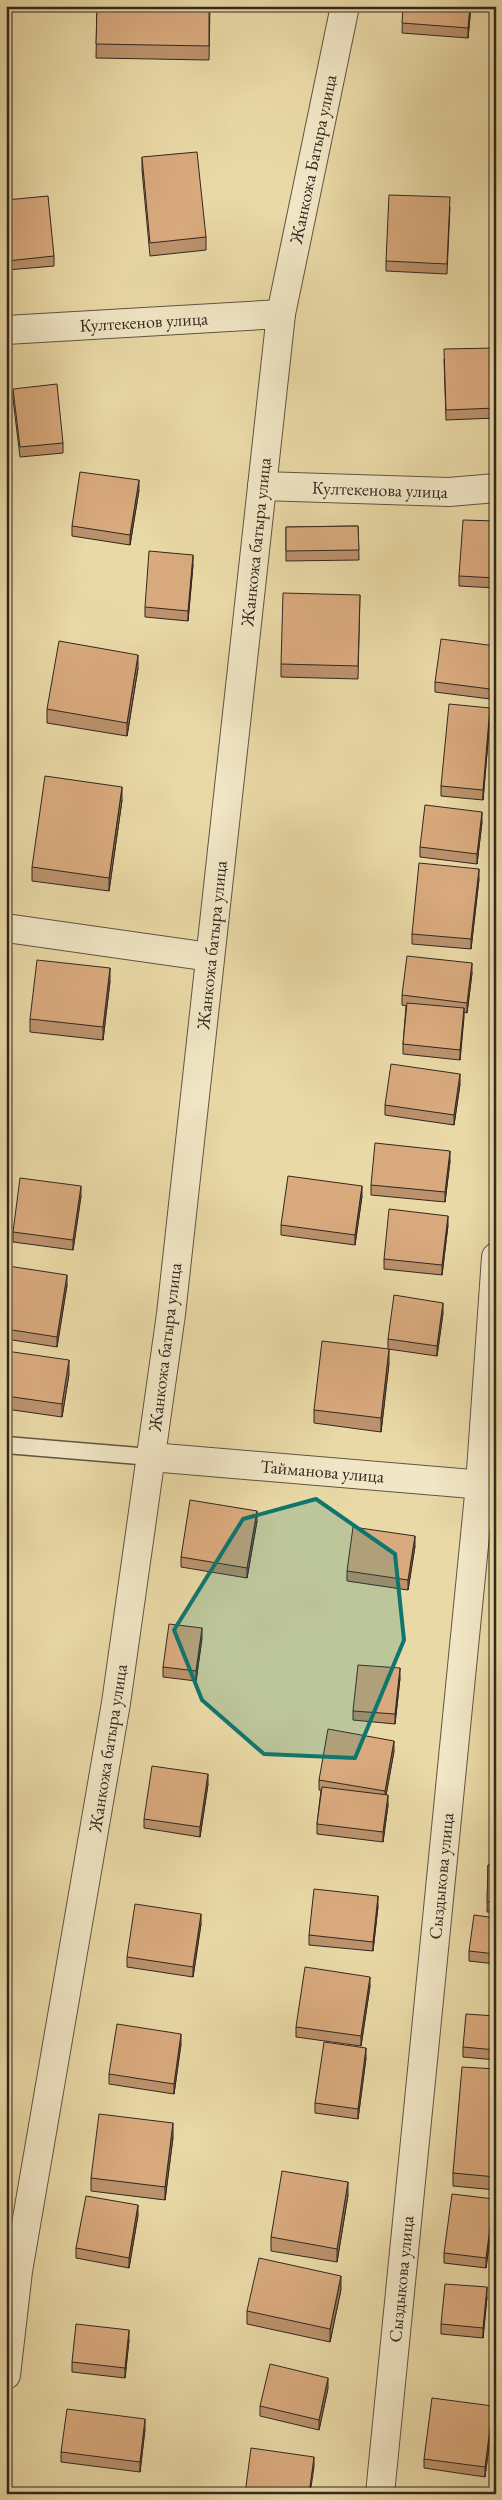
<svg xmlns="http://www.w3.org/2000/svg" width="502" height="2500" font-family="'EB Garamond',serif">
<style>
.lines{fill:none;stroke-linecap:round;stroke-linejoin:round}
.service-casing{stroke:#605442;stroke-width:19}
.minor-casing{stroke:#605442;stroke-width:30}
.tertiary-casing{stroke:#605442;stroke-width:30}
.service{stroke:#f1e6c5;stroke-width:16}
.minor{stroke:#f1e6c5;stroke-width:28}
.tertiary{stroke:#f1e6c5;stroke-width:28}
.wall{fill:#bb926c;stroke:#322720}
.shaded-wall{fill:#987758;stroke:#322720}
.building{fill:#d9aa7d;stroke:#322720}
.marked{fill:#0f766e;fill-opacity:0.2;stroke:#0f766e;stroke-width:4;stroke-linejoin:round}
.labels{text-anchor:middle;stroke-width:5;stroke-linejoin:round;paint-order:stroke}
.street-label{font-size:18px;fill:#322720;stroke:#f1e6c5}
</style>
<rect width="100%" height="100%" fill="#e9d9a6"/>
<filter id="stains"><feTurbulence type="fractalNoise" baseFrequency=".004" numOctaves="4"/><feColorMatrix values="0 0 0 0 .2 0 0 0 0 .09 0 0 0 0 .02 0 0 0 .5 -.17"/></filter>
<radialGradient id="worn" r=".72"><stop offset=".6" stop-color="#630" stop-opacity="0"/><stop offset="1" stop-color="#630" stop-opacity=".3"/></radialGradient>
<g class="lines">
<defs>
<path id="service" d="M 6,1445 L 151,1457"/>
<g id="minor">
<path id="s1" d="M 281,314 L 345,6"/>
<path id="s2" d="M 262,486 L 449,492 L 496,488"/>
<path d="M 6,928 L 210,957"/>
<path id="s3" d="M 151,1457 L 496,1486"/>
<path id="s4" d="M 380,2494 L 480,1485 L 496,1257"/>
</g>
<g id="tertiary">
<path id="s5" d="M 6,330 L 281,314 L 171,1314 L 116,1703 L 18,2271 L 6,2375"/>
</g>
</defs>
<!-- service casing -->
<use href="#service" class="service-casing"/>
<!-- minor casing -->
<use href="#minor" class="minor-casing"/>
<!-- tertiary casing -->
<use href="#tertiary" class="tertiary-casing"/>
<!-- service -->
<use href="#service" class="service"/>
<!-- minor -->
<use href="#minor" class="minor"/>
<!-- tertiary -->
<use href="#tertiary" class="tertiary"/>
</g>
<!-- wall -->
<g class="wall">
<path d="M 97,6 L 210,6 L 209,60 L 96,58 Z"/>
<path d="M 403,6 L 471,6 L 468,38 L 402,33 Z"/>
<path d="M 142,157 L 206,237 L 206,250 L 150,256 L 142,170 Z"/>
<path d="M 6,200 L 54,256 L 54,266 L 7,270 Z"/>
<path d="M 450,207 L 447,274 L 386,271 L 386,261 Z"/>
<path d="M 496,348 L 496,418 L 446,420 L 444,359 Z"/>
<path d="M 13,389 L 63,443 L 63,453 L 20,457 L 13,399 Z"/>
<path d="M 139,490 L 130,545 L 72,536 L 72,526 Z"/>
<path d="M 496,521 L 496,588 L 459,586 L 459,576 Z"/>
<path d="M 358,526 L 359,560 L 286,561 L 286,527 Z"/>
<path d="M 193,565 L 188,621 L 145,617 L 145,607 Z"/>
<path d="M 360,595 L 358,679 L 281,677 L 281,664 Z"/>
<path d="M 496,646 L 490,699 L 435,692 L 435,682 Z"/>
<path d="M 138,668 L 127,736 L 47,723 L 47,709 Z"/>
<path d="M 490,718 L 483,800 L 441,796 L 441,786 Z"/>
<path d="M 122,800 L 109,891 L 32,881 L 32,867 Z"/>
<path d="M 482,822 L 477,864 L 420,857 L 420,847 Z"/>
<path d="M 479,879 L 471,949 L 412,944 L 412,934 Z"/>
<path d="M 472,973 L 467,1013 L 464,1012 L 460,1060 L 403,1054 L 403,1044 L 406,1006 L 402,1005 L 402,995 Z"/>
<path d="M 110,981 L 103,1040 L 30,1032 L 30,1019 Z"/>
<path d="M 460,1084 L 454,1125 L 385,1115 L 385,1105 Z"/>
<path d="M 450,1161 L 445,1202 L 371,1195 L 371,1185 Z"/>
<path d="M 81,1196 L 73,1250 L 13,1242 L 13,1232 Z"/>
<path d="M 362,1196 L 355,1245 L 281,1235 L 281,1225 Z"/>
<path d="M 448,1225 L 442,1275 L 384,1269 L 384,1259 Z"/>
<path d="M 6,1274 L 67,1285 L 57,1347 L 6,1339 Z"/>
<path d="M 443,1313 L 437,1356 L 388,1349 L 388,1339 Z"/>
<path d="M 6,1351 L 69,1374 L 62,1417 L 6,1409 Z"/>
<path d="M 389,1363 L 381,1432 L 314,1423 L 314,1410 Z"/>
<path d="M 257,1521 L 247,1578 L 181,1567 L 181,1557 Z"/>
<path d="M 415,1546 L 408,1590 L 347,1581 L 347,1571 Z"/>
<path d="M 202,1638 L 196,1681 L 163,1677 L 163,1667 Z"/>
<path d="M 400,1678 L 395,1724 L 353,1720 L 353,1711 Z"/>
<path d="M 496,1703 L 496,1756 L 493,1756 Z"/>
<path d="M 394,1751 L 386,1795 L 388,1805 L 383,1842 L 317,1834 L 317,1824 L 321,1790 L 319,1790 L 319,1780 Z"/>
<path d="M 208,1784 L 200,1837 L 144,1828 L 144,1819 Z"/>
<path d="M 488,1865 L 496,1865 L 496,1912 L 487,1912 Z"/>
<path d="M 378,1906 L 373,1951 L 309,1945 L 309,1935 Z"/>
<path d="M 496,1918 L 496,1964 L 469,1961 L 469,1951 Z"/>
<path d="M 201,1924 L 193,1977 L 127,1967 L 127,1957 Z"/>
<path d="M 370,1986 L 361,2046 L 296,2037 L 296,2027 Z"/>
<path d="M 496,2016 L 496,2060 L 463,2057 L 463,2047 Z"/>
<path d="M 181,2044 L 174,2094 L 109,2084 L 109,2074 Z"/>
<path d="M 366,2058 L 358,2119 L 315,2113 L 315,2103 Z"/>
<path d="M 496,2069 L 496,2190 L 453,2186 L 453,2173 Z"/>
<path d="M 173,2137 L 165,2200 L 91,2191 L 91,2178 Z"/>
<path d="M 348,2195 L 337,2262 L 271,2251 L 271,2237 Z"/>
<path d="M 494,2209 L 486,2268 L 444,2263 L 444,2253 Z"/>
<path d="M 138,2215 L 129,2268 L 76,2258 L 76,2248 Z"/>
<path d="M 341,2289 L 330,2342 L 247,2324 L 247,2311 Z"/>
<path d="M 487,2297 L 483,2338 L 441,2334 L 441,2324 Z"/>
<path d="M 129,2340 L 125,2378 L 72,2372 L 72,2362 Z"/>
<path d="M 328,2388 L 319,2430 L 260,2416 L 260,2406 Z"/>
<path d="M 493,2416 L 485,2477 L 424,2468 L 424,2459 Z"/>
<path d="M 145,2429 L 140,2472 L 61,2462 L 61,2452 Z"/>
</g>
<!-- shaded-wall -->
<g class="shaded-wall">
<path d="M 470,6 L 471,6 L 468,38 L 468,28 Z"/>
<path d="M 139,480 L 139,490 L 130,545 L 130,535 Z"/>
<path d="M 193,555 L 193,565 L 188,621 L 188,611 Z"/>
<path d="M 496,650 L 496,660 L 490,699 L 490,689 Z"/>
<path d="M 138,655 L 138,668 L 127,736 L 127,723 Z"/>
<path d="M 490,708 L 490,718 L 483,800 L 483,790 Z"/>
<path d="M 122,787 L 122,800 L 109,891 L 109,878 Z"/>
<path d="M 482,812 L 482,822 L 477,864 L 477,854 Z"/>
<path d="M 479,869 L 479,879 L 471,949 L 471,939 Z"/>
<path d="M 472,963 L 472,973 L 467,1013 L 467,1003 Z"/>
<path d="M 110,968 L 110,981 L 103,1040 L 103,1027 Z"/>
<path d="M 464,1008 L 464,1018 L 460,1060 L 460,1050 Z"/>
<path d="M 460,1074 L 460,1084 L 454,1125 L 454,1115 Z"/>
<path d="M 450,1151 L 450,1161 L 445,1202 L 445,1192 Z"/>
<path d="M 81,1186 L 81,1196 L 73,1250 L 73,1240 Z"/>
<path d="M 362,1186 L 362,1196 L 355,1245 L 355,1235 Z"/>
<path d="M 448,1216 L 448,1225 L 442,1275 L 442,1265 Z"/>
<path d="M 67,1275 L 67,1285 L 57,1347 L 57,1337 Z"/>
<path d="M 443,1303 L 443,1313 L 437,1356 L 437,1346 Z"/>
<path d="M 389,1349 L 389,1363 L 381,1432 L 381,1418 Z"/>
<path d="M 69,1360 L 69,1374 L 62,1417 L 62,1404 Z"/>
<path d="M 257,1511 L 257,1521 L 247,1578 L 247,1568 Z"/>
<path d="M 415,1536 L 415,1546 L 408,1590 L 408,1580 Z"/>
<path d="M 202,1628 L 202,1638 L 196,1681 L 196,1671 Z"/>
<path d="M 400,1668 L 400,1678 L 395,1724 L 395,1714 Z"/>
<path d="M 394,1741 L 394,1751 L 385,1801 L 385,1791 Z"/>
<path d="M 208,1774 L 208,1784 L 200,1837 L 200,1827 Z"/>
<path d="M 388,1795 L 388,1805 L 383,1842 L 383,1832 Z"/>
<path d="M 378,1896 L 378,1906 L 373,1951 L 373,1942 Z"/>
<path d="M 201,1914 L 201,1924 L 193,1977 L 193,1967 Z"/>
<path d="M 370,1977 L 370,1986 L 361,2046 L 361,2036 Z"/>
<path d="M 181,2034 L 181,2044 L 174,2094 L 174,2084 Z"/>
<path d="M 366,2048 L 366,2058 L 358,2119 L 358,2109 Z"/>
<path d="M 173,2123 L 173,2137 L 165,2200 L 165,2187 Z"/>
<path d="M 348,2182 L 348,2195 L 337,2262 L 337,2249 Z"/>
<path d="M 494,2199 L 494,2209 L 486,2268 L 486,2258 Z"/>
<path d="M 138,2205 L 138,2215 L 129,2268 L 129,2258 Z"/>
<path d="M 341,2276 L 341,2289 L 330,2342 L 330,2329 Z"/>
<path d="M 487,2287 L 487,2297 L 483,2338 L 483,2328 Z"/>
<path d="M 129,2330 L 129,2340 L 125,2378 L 125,2368 Z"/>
<path d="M 328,2378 L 328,2388 L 319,2430 L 319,2420 Z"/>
<path d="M 493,2406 L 493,2416 L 485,2477 L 485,2467 Z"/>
<path d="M 145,2419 L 145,2429 L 140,2472 L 140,2462 Z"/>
<path d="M 314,2457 L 314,2467 L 310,2494 L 309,2494 Z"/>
</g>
<!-- building -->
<g class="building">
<path d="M 97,6 L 209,6 L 209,46 L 96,44 Z"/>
<path d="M 403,6 L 470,6 L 468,28 L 402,23 Z"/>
<path d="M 197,152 L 206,237 L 150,243 L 142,157 Z"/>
<path d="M 389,195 L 450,197 L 447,264 L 386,261 Z"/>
<path d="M 48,196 L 54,256 L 7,261 L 6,200 Z"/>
<path d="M 496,348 L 496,408 L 446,410 L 444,349 Z"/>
<path d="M 57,384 L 63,443 L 20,447 L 13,389 Z"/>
<path d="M 80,472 L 139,480 L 130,535 L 72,526 Z"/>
<path d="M 463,520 L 496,521 L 496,578 L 459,576 Z"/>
<path d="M 358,526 L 359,550 L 286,551 L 286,527 Z"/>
<path d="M 149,551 L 193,555 L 188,611 L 145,607 Z"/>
<path d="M 283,593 L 360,595 L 358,666 L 281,664 Z"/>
<path d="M 441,639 L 496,646 L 490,689 L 435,682 Z"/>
<path d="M 59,641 L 138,655 L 127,723 L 47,709 Z"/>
<path d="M 449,704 L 490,708 L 483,790 L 441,786 Z"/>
<path d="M 45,776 L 122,787 L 109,878 L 32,867 Z"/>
<path d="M 425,805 L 482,812 L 477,854 L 420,847 Z"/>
<path d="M 419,863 L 479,869 L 471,939 L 412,934 Z"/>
<path d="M 407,956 L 472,963 L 467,1003 L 402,995 Z"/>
<path d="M 37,960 L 110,968 L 103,1027 L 30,1019 Z"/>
<path d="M 407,1003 L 464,1008 L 460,1050 L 403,1044 Z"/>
<path d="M 391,1064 L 460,1074 L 454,1115 L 385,1105 Z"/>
<path d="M 375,1143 L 450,1151 L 445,1192 L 371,1185 Z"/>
<path d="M 288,1176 L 362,1186 L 355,1235 L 281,1225 Z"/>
<path d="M 20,1178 L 81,1186 L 73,1240 L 13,1232 Z"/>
<path d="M 389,1209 L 448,1216 L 442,1265 L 384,1259 Z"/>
<path d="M 8,1266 L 67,1275 L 57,1337 L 6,1329 L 6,1274 Z"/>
<path d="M 394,1295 L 443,1303 L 437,1346 L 388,1339 Z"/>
<path d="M 322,1341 L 389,1349 L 381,1418 L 314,1410 Z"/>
<path d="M 6,1351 L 69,1360 L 62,1404 L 6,1396 Z"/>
<path d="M 190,1500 L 257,1511 L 247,1568 L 181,1557 Z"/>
<path d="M 353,1527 L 415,1536 L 408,1580 L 347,1571 Z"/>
<path d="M 169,1624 L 202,1628 L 196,1671 L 163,1667 Z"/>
<path d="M 358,1665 L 400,1668 L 395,1714 L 353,1711 Z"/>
<path d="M 495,1703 L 496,1703 L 496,1746 L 493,1746 Z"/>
<path d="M 328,1729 L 394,1741 L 385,1791 L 319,1780 Z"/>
<path d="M 152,1766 L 208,1774 L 200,1827 L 144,1819 Z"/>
<path d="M 322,1787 L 388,1795 L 383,1832 L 317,1824 Z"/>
<path d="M 488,1865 L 496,1865 L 496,1902 L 487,1902 Z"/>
<path d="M 314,1889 L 378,1896 L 373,1942 L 309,1935 Z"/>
<path d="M 135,1904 L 201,1914 L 193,1967 L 127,1957 Z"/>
<path d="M 474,1915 L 496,1918 L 496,1954 L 469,1951 Z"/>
<path d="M 305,1967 L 370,1977 L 361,2036 L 296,2027 Z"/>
<path d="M 466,2014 L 496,2016 L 496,2050 L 463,2047 Z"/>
<path d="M 117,2024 L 181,2034 L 174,2084 L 109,2074 Z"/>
<path d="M 324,2042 L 366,2048 L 358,2109 L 315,2103 Z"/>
<path d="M 462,2067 L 496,2069 L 496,2177 L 453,2173 Z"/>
<path d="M 99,2114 L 173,2123 L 165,2187 L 91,2178 Z"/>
<path d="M 282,2171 L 348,2182 L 337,2249 L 271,2237 Z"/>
<path d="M 452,2194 L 494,2199 L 486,2258 L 444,2253 Z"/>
<path d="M 86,2196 L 138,2205 L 129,2258 L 76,2248 Z"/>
<path d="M 259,2258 L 341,2276 L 330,2329 L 247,2311 Z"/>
<path d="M 445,2284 L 487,2287 L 483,2328 L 441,2324 Z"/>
<path d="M 76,2324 L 129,2330 L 125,2368 L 72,2362 Z"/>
<path d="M 270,2364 L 328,2378 L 319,2420 L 260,2406 Z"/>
<path d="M 432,2398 L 493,2406 L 485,2467 L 424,2459 Z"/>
<path d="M 67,2409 L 145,2419 L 140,2462 L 61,2452 Z"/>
<path d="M 251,2448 L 314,2457 L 309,2494 L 245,2494 Z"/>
</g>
<!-- marked area -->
<path class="marked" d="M 316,1499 L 395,1554 L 404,1640 L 355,1758 L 264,1754 L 202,1700 L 174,1630 L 243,1519 Z"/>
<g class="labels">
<!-- street labels -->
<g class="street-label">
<text dy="6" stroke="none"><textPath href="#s1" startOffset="158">Жанкожа Батыра улица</textPath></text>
<text dy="6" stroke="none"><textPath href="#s5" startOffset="138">Култекенов улица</textPath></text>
<text dy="6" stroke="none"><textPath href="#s2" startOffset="118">Култекенова улица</textPath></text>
<text transform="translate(256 542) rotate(-84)" y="6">Жанкожа батыра улица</text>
<text transform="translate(212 945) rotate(-84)" y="6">Жанкожа батыра улица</text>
<text transform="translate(165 1347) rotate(-83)" y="6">Жанкожа батыра улица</text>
<text dy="6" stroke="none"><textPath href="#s3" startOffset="172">Тайманова улица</textPath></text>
<text transform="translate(108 1748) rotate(-81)" y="6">Жанкожа батыра улица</text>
<text dy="6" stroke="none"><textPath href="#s4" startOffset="621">Сыздыкова улица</textPath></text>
<text dy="6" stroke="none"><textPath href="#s4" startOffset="216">Сыздыкова улица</textPath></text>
</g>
</g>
<!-- margin -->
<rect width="502" height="2500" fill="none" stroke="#e9d9a6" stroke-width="25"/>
<rect x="8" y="8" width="487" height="2485" fill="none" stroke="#322720" stroke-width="2.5"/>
<rect x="12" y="12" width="477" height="2475" fill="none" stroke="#322720"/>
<rect width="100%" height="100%" filter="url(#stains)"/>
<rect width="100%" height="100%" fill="url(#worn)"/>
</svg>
